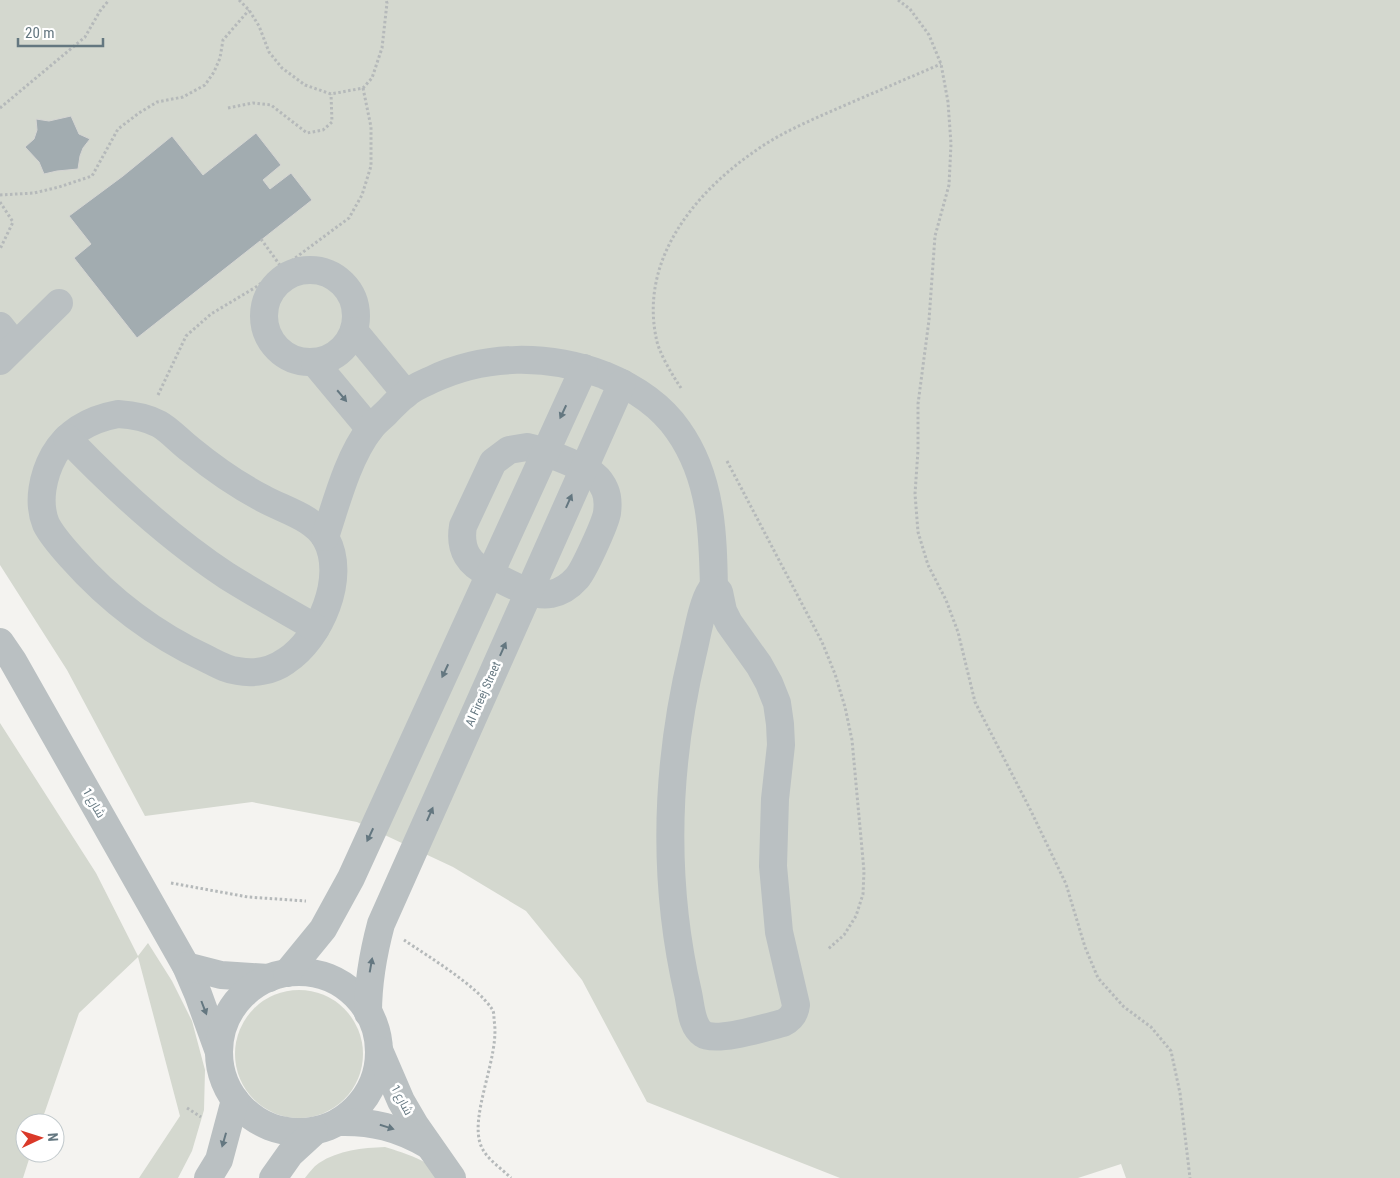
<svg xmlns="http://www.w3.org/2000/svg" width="1400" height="1178" font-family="'Roboto Condensed',Cairo,sans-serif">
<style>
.green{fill:#d4d8cf}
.building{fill:#a2acb0;stroke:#d5d5d3}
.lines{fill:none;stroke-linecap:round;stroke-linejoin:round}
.path{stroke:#b5b9ba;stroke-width:3;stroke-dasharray:2.5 2.5;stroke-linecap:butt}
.minor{stroke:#bac0c2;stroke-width:28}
.oneway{fill:#647780}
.labels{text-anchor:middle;stroke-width:5;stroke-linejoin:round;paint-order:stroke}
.street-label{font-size:12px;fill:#647780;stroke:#fff}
</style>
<rect width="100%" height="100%" fill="#f4f3f0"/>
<!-- green -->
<g class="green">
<path d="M 0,0 L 1400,0 L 1400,1178 L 1126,1178 L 1121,1164 L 1078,1178 L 840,1178 L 647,1102 L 582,980 L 526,911 L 453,867 L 357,822 L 252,802 L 145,816 L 67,670 L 0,565 Z"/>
<path d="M 0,723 L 96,873 L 138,956 L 148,943 L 172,981 L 192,1021 L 205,1070 L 204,1110 L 192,1151 L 178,1178 L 139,1178 L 180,1116 L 138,957 L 79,1013 L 41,1123 L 25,1123 L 25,1153 L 31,1153 L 23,1178 L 0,1178 Z"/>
<circle cx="299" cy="1054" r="64"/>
<path d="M 385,1147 C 407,1154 429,1160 445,1178 L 305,1178 C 309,1173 313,1167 319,1163 C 339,1150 362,1148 385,1147 Z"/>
</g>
<!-- building -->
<g class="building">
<path d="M 71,116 L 79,134 L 90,139 L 83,148 L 80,156 L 78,169 L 57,171 L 44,174 L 39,162 L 25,147 L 34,139 L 37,130 L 36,119 L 49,121 Z"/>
<path d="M 256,133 L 281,165 L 263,180 L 270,189 L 291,173 L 312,200 L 137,338 L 74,258 L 91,244 L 69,216 L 123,176 L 172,136 L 203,175 Z"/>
</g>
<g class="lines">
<!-- path -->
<g class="path">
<path d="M 239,0 L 249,10 L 259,26 L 269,52 L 282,68 L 305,85 L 331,94 L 363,88 L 372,78 L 382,48 L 387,3 L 386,0"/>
<path d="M 898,0 L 910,9 L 929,35 L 941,64 L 948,102 L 951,144 L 949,185 L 935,236 L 929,320 L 918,404 L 918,450 L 915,494 L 918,532 L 928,565 L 946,600 L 958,632 L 975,702 L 1031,811 L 1066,884 L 1085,947 L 1098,978 L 1124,1007 L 1151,1027 L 1171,1051 L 1180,1093 L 1190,1178"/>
<path d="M 0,108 L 85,37 L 100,11 L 109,0"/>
<path d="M 228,108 L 253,103 L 271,105 L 307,133 L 323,130 L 332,122 L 331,94"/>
<path d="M 0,195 L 34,193 L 59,187 L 92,176 L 118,129 L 139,113 L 157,102 L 183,97 L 205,85 L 214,72 L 220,58 L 223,40 L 249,10"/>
<path d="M 0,202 L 13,222 L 0,249"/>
<path d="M 261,239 L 282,268"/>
<path d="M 681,388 C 673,376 658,352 656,337 C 640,258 696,191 758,149 C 784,131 814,119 843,106 C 876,92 908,78 941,64"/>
<path d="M 158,395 L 186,336 L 211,314 L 256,287 L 349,218 L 362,195 L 371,166 L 371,127 L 363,88"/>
<path d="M 727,461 L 822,642 L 835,674 L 845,707 L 852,740 L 864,871 L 863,894 L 856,916 L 844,935 L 827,950"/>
<path d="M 171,883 L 248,897 L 306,901"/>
<path d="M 404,940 C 429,957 476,985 492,1009 C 494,1012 494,1016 494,1020 C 501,1056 467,1118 482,1148 C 488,1160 501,1168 511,1178"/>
<path d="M 187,1108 L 201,1117"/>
</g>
<!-- minor -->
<g class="minor">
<circle cx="310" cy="316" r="46"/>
<path d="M 0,326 L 15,345"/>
<path d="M 354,331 L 406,394"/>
<path d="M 0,361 L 59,303"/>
<path d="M 315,363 L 370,429"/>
<path d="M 118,414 C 133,415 146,417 159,424 C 170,430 180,442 191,450 C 213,468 239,486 264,499 C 284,510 315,518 326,539 C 347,577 320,639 286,661 C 272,671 254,674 238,671 C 227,670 217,664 207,659 C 155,635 109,600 71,557 C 62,547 52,536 46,524 C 37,502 43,475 54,455 C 68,431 91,419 118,414 Z"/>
<path d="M 67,438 C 116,489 168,537 227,576 C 256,594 286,611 316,628"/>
<path d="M 527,447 C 541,450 583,466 594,475 C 599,479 603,485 605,490 C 608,497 608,505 607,513 C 605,524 584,570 577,578 C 570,586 561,592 551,594 C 530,597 509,583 490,574 C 469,565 459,550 463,526 L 493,462 L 509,450 Z"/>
<path d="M 325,537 C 336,504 348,457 370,429 C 374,423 381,418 386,413 C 392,407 398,400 405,395 C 412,388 422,384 431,380 C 485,354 548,354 604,375 C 633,387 660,404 678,430 C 712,478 713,534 714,590"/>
<path d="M 711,590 L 717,590 L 719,592 L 723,611 L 729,623 L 759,665 L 769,683 L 777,703 L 780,724 L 781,745 L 775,799 L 773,866 L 779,932 L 796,1005 C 795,1014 791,1019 783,1023 C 767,1027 715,1043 703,1034 C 691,1026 691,1006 688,993 C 662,880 666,764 693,652 C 697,636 702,603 711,590 Z"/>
<path d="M 0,642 L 13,661 L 186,966 L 198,994 L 219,1052"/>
<path d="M 186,966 L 221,975 L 269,978"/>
<circle cx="299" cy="1052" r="80"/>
<path d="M 287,973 L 323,929 L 351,878 L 584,368"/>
<path d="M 368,1013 C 368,982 373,954 381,924 L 622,383"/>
<path d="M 379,1050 L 401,1101 L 415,1125 L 452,1178"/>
<path d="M 339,1122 C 372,1121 399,1128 428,1145"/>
<path d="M 208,1178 L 219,1160 L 235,1100"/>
<path d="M 273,1178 L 290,1154 L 314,1132"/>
</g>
</g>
<!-- one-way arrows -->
<defs><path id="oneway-solid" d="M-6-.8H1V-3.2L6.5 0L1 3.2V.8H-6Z" transform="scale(1.25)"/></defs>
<g class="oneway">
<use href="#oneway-solid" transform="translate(342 396) rotate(50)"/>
<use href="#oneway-solid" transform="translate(563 412) rotate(115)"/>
<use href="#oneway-solid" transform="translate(569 501) rotate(-66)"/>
<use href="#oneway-solid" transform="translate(503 649) rotate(-66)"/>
<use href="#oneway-solid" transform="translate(445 671) rotate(115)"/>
<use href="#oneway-solid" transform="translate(430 814) rotate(-66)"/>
<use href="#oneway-solid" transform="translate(370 835) rotate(115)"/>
<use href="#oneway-solid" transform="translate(371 965) rotate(-80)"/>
<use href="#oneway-solid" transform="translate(204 1008) rotate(69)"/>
<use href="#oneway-solid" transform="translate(387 1127) rotate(17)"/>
<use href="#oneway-solid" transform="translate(224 1140) rotate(106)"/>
</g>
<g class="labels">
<!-- street labels -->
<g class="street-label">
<text transform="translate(483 694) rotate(-66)" y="4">Al Fireej Street</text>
<text transform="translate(94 803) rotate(60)" y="4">شارع 1</text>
<text transform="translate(402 1100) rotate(62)" y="4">شارع 1</text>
</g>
</g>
<!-- north arrow -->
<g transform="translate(40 1138) rotate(86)"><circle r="24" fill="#ffffff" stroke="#c1c9cc"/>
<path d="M0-4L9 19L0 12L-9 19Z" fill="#da3929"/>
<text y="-8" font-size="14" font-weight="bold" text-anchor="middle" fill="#647780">N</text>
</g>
<!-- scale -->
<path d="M18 38v8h85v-8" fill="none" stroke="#647780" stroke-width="2.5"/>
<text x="25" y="38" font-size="15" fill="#647780" stroke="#ffffff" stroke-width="4" paint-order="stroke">20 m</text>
</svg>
